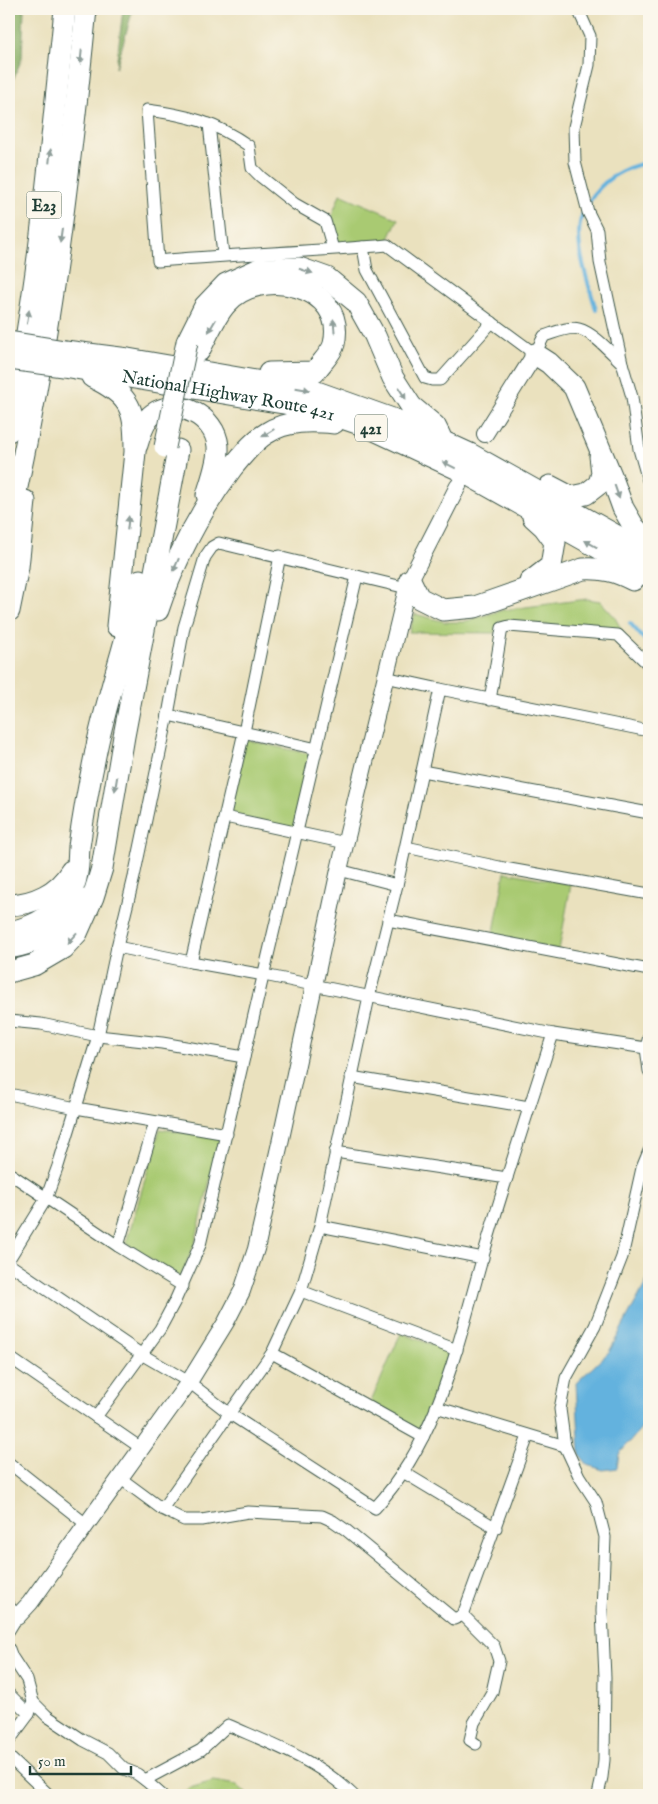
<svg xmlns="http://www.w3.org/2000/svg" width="658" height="1804" font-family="'IM FELL English',serif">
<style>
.green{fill:#a9ca72;stroke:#648453}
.forest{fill:#86ae64;stroke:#52764c}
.water{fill:#64b2de;stroke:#427889}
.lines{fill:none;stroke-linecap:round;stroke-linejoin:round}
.stream{stroke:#64b2de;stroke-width:4}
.street-casing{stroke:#3d5649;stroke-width:13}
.secondary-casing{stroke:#3d5649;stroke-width:18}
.highway-casing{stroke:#3d5649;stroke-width:23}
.street{stroke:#fff;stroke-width:11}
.secondary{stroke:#fff;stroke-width:16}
.highway{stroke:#fff;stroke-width:21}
.highway-bridge-casing{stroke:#3d5649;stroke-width:23;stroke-linecap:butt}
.highway-bridge{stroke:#fff;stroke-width:21}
.oneway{fill:#8f9e9a}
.labels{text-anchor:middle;stroke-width:4;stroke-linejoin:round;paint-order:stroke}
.shield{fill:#fbf7ec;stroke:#61756b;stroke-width:1}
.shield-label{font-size:16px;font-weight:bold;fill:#1f3d34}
.street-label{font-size:18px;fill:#1f3d34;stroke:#fbf7ec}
</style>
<rect width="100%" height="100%" fill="#fbf7ec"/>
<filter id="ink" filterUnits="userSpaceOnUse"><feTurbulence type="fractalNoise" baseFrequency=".02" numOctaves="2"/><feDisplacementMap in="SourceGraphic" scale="10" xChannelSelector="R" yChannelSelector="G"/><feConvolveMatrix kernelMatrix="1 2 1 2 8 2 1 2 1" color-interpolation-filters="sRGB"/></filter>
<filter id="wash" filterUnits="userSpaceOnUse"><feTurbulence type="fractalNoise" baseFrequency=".0096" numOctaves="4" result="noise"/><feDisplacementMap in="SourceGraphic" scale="20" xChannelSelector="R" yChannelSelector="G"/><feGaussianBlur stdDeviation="1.12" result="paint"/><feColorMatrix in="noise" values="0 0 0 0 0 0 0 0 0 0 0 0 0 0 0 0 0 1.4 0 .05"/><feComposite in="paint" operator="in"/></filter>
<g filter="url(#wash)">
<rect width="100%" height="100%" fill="#eae1be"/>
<!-- green -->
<g class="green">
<path d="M 340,194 L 398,219 L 388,241 L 337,244 L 334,221 L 331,218 Z"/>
<path d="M 587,599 L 600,601 L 614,616 L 623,632 L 499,621 L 494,633 L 409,632 L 415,614 L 446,622 L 463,622 L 503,610 Z"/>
<path d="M 246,740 L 310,754 L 294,828 L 229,815 Z"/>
<path d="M 505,872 L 571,884 L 559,950 L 493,937 Z"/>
<path d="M 160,1129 L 220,1138 L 195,1243 L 180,1278 L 126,1243 Z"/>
<path d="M 401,1333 L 451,1352 L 419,1430 L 370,1404 Z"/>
<path d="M 213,1781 L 237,1785 L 248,1795 L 182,1795 L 190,1788 Z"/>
</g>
<!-- forest -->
<g class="forest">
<path d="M 9,9 L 24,9 L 22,58 L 9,90 Z"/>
<path d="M 123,9 L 133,9 L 116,68 Z"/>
</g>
<!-- water -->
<path class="water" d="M 649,1277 L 649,1420 L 619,1454 L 617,1468 L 603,1470 L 588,1465 L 580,1455 L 576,1383 L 609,1352 Z"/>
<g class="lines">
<!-- stream -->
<g class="stream">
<path d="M 589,202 C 602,180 624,167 649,162"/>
<path d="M 584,211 C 570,237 589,283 596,310"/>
<path d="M 630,623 L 649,645"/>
</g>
</g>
</g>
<g filter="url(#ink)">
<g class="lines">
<defs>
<g id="street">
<path d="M 578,9 L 590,36 L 589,65 L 574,127 L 575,162 L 588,212 L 597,230 L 600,262 L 622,363 L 632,397 L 639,449 L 649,484"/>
<path d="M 209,124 L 223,255"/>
<path d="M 363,247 L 367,270 L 425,378 L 432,380 L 440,380 L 492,322"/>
<path d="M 333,249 L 325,221 L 295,204 L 261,177 L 252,168 L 249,146 C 215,122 187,115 147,110 L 158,261 C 234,254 311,252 387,245 L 535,354 L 544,336 C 554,333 568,326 579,329 C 594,333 610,352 622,363"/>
<path d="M 385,677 L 440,689"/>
<path d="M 490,700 L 502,628 L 509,626 L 618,635 L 649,665"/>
<path d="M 168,715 L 317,749"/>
<path d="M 422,771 L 649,813"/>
<path d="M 225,817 L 346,843"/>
<path d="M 406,847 L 504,868 L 649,894"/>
<path d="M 339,870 L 397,885"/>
<path d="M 388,920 L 649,970"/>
<path d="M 117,947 L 191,962 L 264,975 L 553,1034 L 646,1048"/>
<path d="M 191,962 L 244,732 L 280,556"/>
<path d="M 9,1021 L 41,1024 L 98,1036 L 162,1043 L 244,1057"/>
<path d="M 649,1036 L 646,1048 L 649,1071"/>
<path d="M 351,1077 L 529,1107"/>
<path d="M 9,1094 L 76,1108 L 227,1134"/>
<path d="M 335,1152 L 507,1178"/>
<path d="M 9,1173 L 118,1246 L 183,1286"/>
<path d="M 320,1226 L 483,1258"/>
<path d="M 118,1246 L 155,1122"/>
<path d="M 9,1259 L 46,1199 L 58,1166 L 98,1036 L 117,947 L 134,877 L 168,715 L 184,627 L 205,557 L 212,547 L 219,543 L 407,588"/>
<path d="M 9,1264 L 141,1354 L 189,1382 L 230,1414 L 375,1508 C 439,1439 458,1343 483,1256 C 505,1181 529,1108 553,1034"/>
<path d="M 301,1291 L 457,1350"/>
<path d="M 272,1353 L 423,1437"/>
<path d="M 9,1357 L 141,1448"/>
<path d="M 436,1407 L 565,1446"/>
<path d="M 96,1417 L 160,1329 L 175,1301 L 200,1245 L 357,576"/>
<path d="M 9,1463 L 86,1524"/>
<path d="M 403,1472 L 496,1528"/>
<path d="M 120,1478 L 162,1509 L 184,1520 L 202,1520 L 248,1512 L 322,1516 L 333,1521 L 346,1530 L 454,1619 L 463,1615 L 528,1436"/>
<path d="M 162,1509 L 272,1353 L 301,1291 L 320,1226 L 369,997 L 397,885 L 440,689 L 649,731"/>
<path d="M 9,1606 L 17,1617 L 9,1630"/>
<path d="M 463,1615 L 494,1646 L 499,1661 L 492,1692 L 474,1723 L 470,1740 L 476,1744"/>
<path d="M 9,1649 L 12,1657 L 27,1680 L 33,1702 L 47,1716 L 83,1740 L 108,1753 L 124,1769 L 137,1774 L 145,1780 L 201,1750 L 228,1725 C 271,1744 319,1761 353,1795"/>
<path d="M 9,1694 L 29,1714"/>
<path d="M 9,1741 L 29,1714 L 33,1702"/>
<path d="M 9,1757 L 49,1795"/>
<path d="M 145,1780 L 162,1795"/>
<path d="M 598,1795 L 602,1777 L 604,1760 L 605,1677 L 602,1611 L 605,1537 L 596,1502 L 579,1476 L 565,1446 L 560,1409 L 566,1378 L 595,1326 L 622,1257 L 642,1168 L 649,1151"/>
</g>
<g id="secondary">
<path d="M 485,434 L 535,354"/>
<path d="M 17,1617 L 30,1603 L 189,1382 L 226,1322 L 242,1291 L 256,1249 L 280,1143 L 339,870 L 407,588 L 410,580 L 458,486"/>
</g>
<g id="highway">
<path d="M 187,342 L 205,306 L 226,284 L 259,269 L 299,268 L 327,278 L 356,302 L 375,336 L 393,378 L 411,406 L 435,426 L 440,436"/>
<path d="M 65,351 L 128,359 L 314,391 L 398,421 L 470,454 L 649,554"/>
<path d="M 199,351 C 207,336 215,316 226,304 C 259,265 348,284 334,344 C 332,353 320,364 315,372 L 269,373"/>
<path d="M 535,354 L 549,363 L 574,387 L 611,475 L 623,508 L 634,527 L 649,542"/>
<path id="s1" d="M 63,366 L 313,408 L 366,426 L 458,469 L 649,576"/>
<path d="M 92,377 C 132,396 135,410 135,452 L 117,626"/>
<path d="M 9,431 C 38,292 51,150 65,9"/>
<path d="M 137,445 C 140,435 144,420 153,414 C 178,397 215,416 218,446 C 219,460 211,482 207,495"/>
<path d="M 550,486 L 571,497 L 586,494 L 599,484 L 602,473 L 600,456"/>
<path d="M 9,523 C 48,354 69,181 86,9"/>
<path d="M 410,580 L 419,598 L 443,610 L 475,607 L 583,569 C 602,568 616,571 633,580"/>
<path d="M 530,582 L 551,566 L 555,542 L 544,527 L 533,517"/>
<path d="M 158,610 C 175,559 200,511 232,468 C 242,456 253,441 267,433 C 287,420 311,421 334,423"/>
<path d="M 9,611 L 18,567 L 25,501"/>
<path d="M 9,905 C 34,904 58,893 71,871"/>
<path d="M 9,932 C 36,927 63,911 74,885 C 79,873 78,860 79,847 C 83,818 88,789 94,761 C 105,700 128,641 140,580"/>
<path d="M 9,948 C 31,944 56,935 72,917 C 76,912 79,906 82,900"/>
<path d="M 9,972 L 34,965 L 63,948 L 77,933 L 93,897 L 102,868 L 124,736 L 178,450"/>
</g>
</defs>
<!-- street casing -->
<use href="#street" class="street-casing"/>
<!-- secondary casing -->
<use href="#secondary" class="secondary-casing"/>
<!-- highway casing -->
<use href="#highway" class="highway-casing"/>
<!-- street -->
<use href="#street" class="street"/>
<!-- secondary -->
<use href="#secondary" class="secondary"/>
<!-- highway -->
<use href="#highway" class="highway"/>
<defs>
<g id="highway-bridge">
<path d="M 9,342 L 65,351"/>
<path d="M 9,359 L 63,366"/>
<path d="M 165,447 L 187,342"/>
</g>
</defs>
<!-- highway-bridge casing -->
<use href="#highway-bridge" class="highway-bridge-casing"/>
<!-- highway-bridge -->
<use href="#highway-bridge" class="highway-bridge"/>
</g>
<!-- one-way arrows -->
<defs><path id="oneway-solid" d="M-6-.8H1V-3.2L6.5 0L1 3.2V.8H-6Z" transform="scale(1.25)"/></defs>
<g class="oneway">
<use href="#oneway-solid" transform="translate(81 57) rotate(96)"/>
<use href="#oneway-solid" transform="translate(50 156) rotate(-84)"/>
<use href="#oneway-solid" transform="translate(61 236) rotate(98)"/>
<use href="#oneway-solid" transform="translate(306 271) rotate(18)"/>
<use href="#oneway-solid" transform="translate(28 317) rotate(-81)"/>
<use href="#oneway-solid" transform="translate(212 326) rotate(120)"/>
<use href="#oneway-solid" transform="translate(334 326) rotate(-95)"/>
<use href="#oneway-solid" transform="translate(303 389) rotate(10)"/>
<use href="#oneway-solid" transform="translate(402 393) rotate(57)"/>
<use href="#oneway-solid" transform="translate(268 433) rotate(148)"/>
<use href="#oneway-solid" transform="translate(449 465) rotate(-154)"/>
<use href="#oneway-solid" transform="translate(617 492) rotate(71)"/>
<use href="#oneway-solid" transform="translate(128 523) rotate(-84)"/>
<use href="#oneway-solid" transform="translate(591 544) rotate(-151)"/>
<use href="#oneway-solid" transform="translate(176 565) rotate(113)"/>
<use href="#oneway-solid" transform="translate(116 784) rotate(99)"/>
<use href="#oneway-solid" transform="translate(72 938) rotate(132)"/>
</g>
</g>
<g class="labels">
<!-- shield labels -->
<g class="shield">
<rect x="26.5" y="191.5" width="35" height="27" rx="4"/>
<rect x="355" y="414.5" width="32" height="27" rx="4"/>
</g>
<g class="shield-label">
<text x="44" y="211">E23</text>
<text x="371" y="434">421</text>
</g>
<!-- street labels -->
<g class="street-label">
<text dy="6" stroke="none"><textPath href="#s1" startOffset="168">National Highway Route 421</textPath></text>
</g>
</g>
<!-- margin -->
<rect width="658" height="1804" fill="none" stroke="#fbf7ec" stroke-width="30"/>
<!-- scale -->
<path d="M30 1766v8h101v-8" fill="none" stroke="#1f3d34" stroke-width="2.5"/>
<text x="38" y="1766" font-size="15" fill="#1f3d34" stroke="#fbf7ec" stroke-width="4" paint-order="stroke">50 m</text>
</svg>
